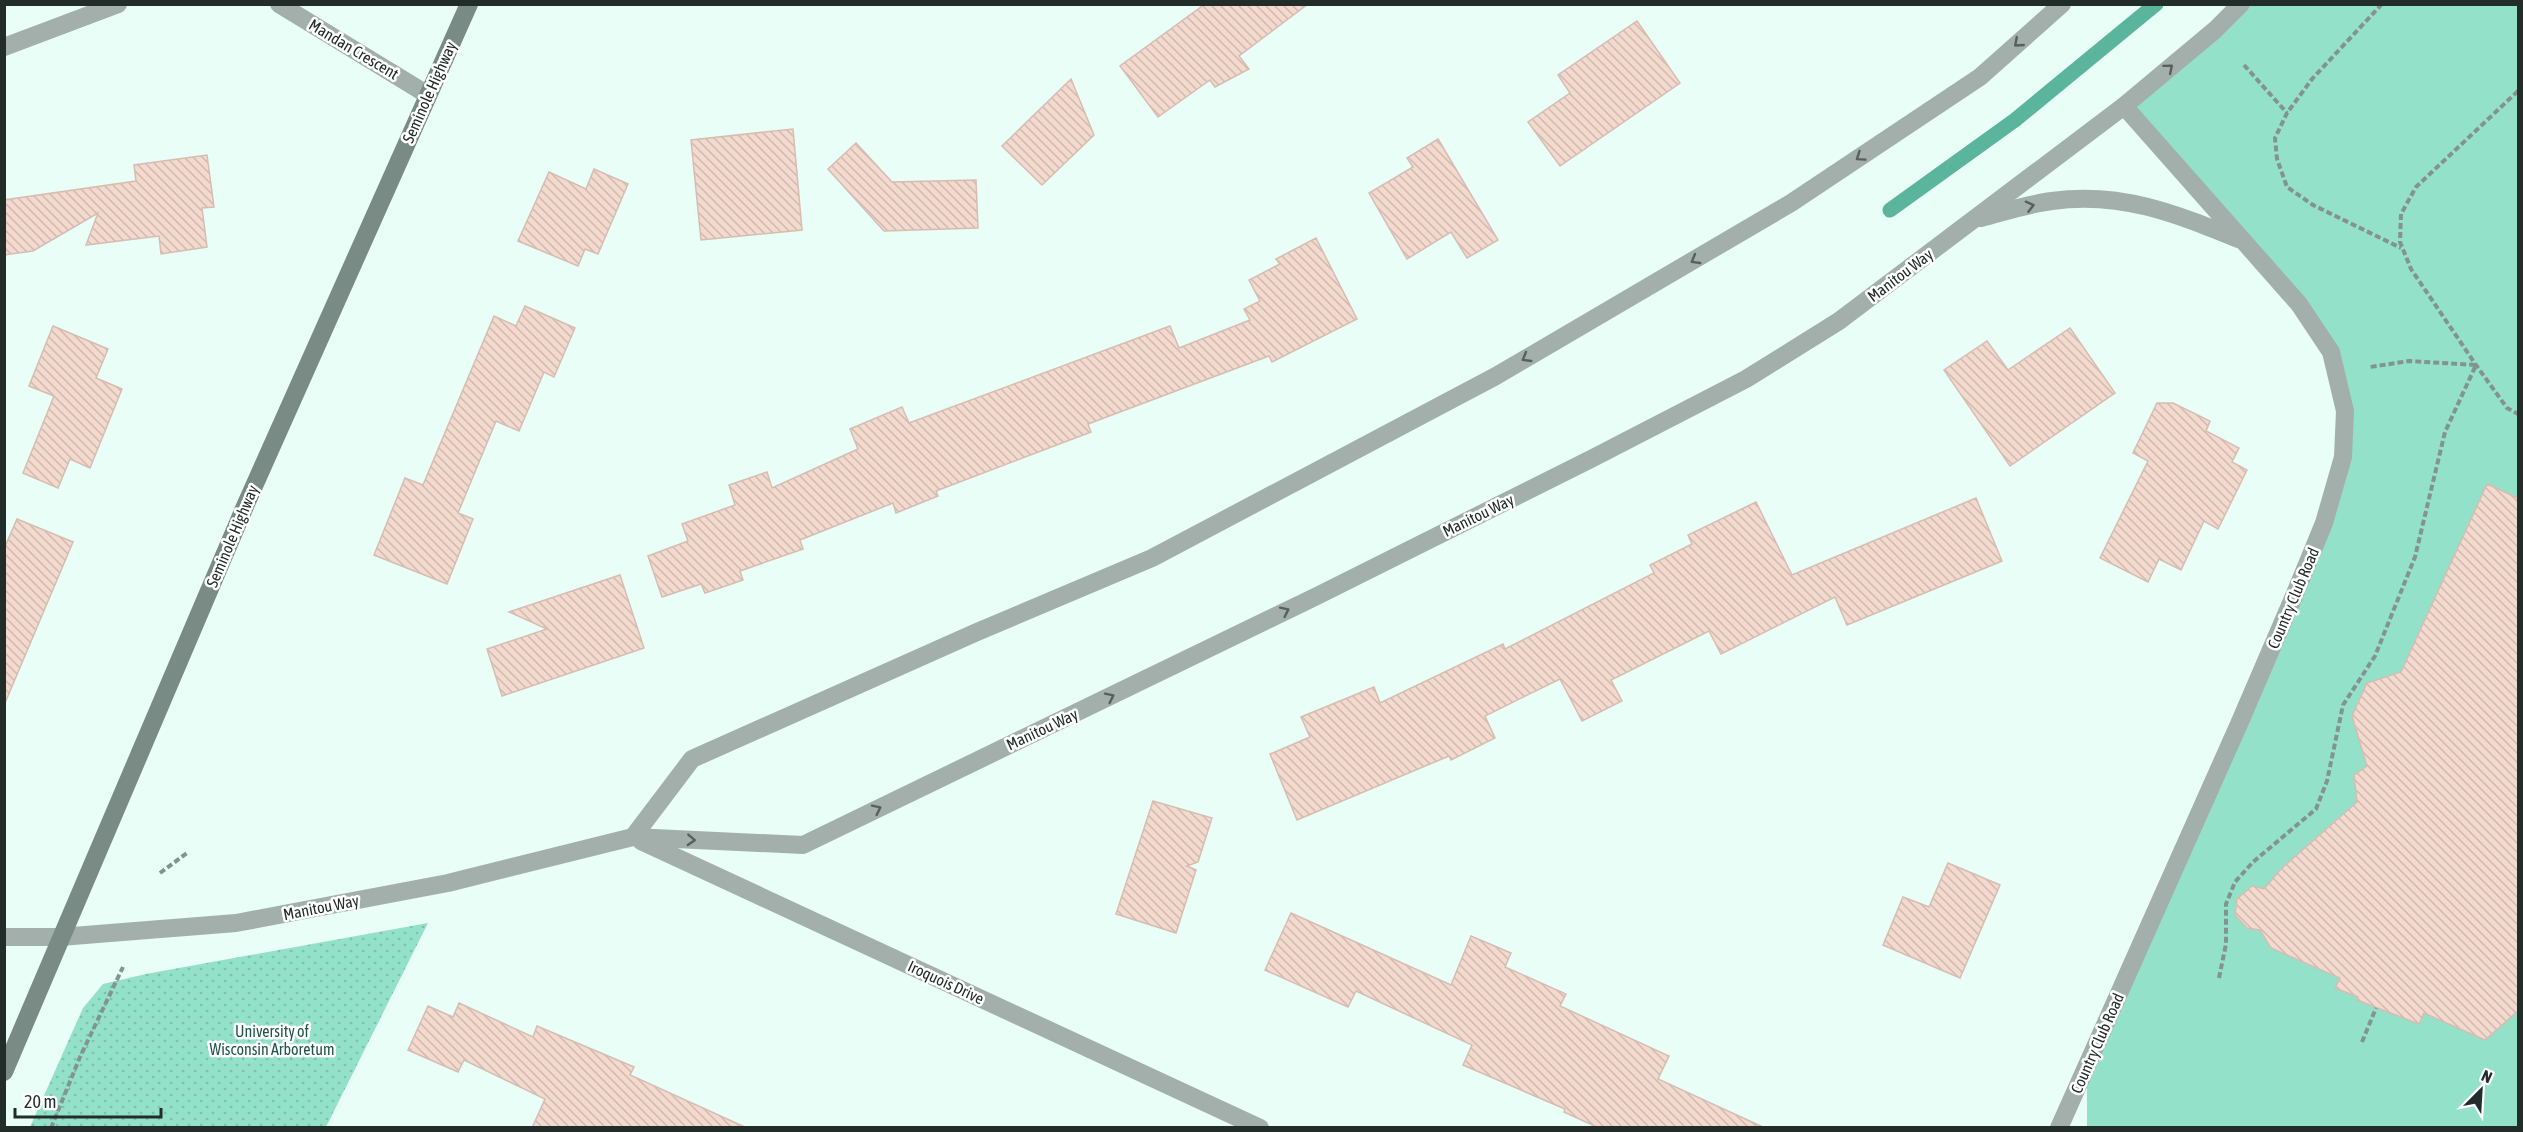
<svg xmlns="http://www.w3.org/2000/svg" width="2523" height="1132" font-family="'Asap Condensed',sans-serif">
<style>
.green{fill:#94e1c9}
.garden{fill:url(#garden-dots)}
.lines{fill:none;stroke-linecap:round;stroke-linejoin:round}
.stream{stroke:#5bb59c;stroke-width:15}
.building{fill:url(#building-back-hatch);stroke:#d6bdb2;stroke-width:1.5}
.path{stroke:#83938e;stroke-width:4;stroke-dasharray:6 3;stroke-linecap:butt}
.street{stroke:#a3afab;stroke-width:18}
.secondary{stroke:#7a8b86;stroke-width:18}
.oneway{stroke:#56605d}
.labels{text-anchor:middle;stroke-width:5;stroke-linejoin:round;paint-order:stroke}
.street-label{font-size:16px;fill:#222c29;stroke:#fff}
.park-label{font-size:16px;fill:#205546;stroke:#fff}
</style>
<defs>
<pattern id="garden-dots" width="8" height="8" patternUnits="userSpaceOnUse" patternTransform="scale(1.5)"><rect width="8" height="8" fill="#94e1c9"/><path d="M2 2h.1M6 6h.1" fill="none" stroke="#7fc1ad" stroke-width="1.8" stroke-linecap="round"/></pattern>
<pattern id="building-back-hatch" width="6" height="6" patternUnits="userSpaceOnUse" patternTransform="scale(1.5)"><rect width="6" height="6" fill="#f3d9ce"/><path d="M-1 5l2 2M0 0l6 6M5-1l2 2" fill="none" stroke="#d0bab1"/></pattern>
</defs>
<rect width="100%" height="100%" fill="#e8fef6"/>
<!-- green -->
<path class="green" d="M 2241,5 L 2518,5 L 2518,1127 L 2087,1127 L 2087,1065 L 2343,457 L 2331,352 L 2124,106 Z"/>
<!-- garden -->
<path class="garden" d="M 428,923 L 326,1127 L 30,1127 L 83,1008 L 103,984 L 146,974 Z"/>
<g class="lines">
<!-- stream -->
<path class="stream" d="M 1890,210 L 2015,120 L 2156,4"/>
</g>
<!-- building -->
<g class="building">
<path d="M 1205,4 L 1308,4 L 1239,56 L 1249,69 L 1215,87 L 1210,80 L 1158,117 L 1120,66 Z"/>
<path d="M 1637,21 L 1680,83 L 1560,166 L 1528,122 L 1570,93 L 1558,75 Z"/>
<path d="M 1071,79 L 1094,135 L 1042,185 L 1002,146 Z"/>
<path d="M 793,129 L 802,230 L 701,240 L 691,140 Z"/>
<path d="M 1438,139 L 1498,240 L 1467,258 L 1451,232 L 1407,259 L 1369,193 L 1413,167 L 1407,158 Z"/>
<path d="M 856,143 L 892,182 L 976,180 L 978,228 L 884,231 L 828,169 Z"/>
<path d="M 207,155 L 214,207 L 202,208 L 207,247 L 161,254 L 159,236 L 86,245 L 98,213 L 33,251 L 4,255 L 4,200 L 136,181 L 134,165 Z"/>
<path d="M 594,169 L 628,184 L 598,254 L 585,249 L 578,266 L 518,241 L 549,172 L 586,189 Z"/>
<path d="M 1316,238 L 1357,319 L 1272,362 L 1269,356 L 1088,424 L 1091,432 L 936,491 L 938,496 L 896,513 L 893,503 L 800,540 L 803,549 L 740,571 L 743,580 L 705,593 L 701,584 L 662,597 L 648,556 L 688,541 L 682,524 L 735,505 L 729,485 L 767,472 L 772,488 L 858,449 L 850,429 L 902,407 L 909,423 L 1170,326 L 1179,348 L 1250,320 L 1244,309 L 1260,301 L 1249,280 L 1280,264 L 1276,259 Z"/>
<path d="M 525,306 L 575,328 L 554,377 L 544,372 L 519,431 L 496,421 L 458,513 L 473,519 L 447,584 L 374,555 L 405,478 L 423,485 L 494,316 L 516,326 Z"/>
<path d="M 53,326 L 108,349 L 96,378 L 122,389 L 90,468 L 70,459 L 58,488 L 23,473 L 54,396 L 29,386 Z"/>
<path d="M 2070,328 L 2115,393 L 2010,466 L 1944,370 L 1987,341 L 2008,370 Z"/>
<path d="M 2157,403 L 2173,403 L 2210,421 L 2206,431 L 2239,448 L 2232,462 L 2247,470 L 2218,529 L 2204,521 L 2181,570 L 2159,559 L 2148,582 L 2100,558 L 2148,461 L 2133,453 Z"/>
<path d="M 2487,484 L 2518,498 L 2518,1011 L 2485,1040 L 2424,1013 L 2419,1024 L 2357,1000 L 2358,997 L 2335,988 L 2340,978 L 2271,948 L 2260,930 L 2247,928 L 2235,915 L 2237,899 L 2252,886 L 2264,889 L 2281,869 L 2357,802 L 2354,775 L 2367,766 L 2352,716 L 2367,683 L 2401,672 Z"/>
<path d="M 1976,498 L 2002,561 L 1847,625 L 1835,597 L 1721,654 L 1709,631 L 1611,680 L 1622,701 L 1582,721 L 1560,679 L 1485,716 L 1495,738 L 1451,760 L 1449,756 L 1297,820 L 1270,754 L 1310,737 L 1301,717 L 1374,687 L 1380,703 L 1503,644 L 1505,649 L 1654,573 L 1650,565 L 1692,544 L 1688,535 L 1756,502 L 1792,575 Z"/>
<path d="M 17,519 L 73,542 L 5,703 L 4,549 Z"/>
<path d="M 620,575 L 644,648 L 502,696 L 487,649 L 547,629 L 509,612 Z"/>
<path d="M 1153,801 L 1212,818 L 1198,862 L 1187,866 L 1196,870 L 1176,933 L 1116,914 Z"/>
<path d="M 1948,863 L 2000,885 L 1960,978 L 1883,945 L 1903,897 L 1929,907 Z"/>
<path d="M 1291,913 L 1451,985 L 1471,936 L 1511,953 L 1505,967 L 1566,994 L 1560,1006 L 1669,1056 L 1658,1079 L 1765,1128 L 1599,1128 L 1564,1112 L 1565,1109 L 1463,1065 L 1472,1045 L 1356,991 L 1348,1007 L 1265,970 Z"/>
<path d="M 459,1003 L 533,1037 L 537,1026 L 634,1067 L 630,1075 L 747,1128 L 532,1128 L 545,1099 L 464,1060 L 458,1072 L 408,1050 L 428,1006 L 453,1017 Z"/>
</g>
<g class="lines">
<!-- path -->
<g class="path">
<path d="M 2382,4 L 2312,79 L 2287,113 L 2275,138 L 2277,159 L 2287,187 L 2313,205 L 2401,248"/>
<path d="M 2244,65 L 2287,113"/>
<path d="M 2518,91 L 2416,187 L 2401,214 L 2400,242 L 2411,269 L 2476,365 L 2507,408 L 2518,414"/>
<path d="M 160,873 L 187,853"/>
<path d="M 2219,978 L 2226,944 L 2226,904 L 2235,882 L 2253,862 L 2316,809 L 2327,781 L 2343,705 L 2375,656 L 2415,557 L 2445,432 L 2476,365 L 2409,361 L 2370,367"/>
<path d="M 2362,1042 L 2376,1008"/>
<path d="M 51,1128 L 80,1057 L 123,967"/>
</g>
<!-- street -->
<g class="street">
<path d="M 279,4 L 428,95"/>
<path d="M 4,47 L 118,4"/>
<path d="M 1981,218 C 2004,212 2028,204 2052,201 C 2120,191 2177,214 2238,239"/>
<path d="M 633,837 L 692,759 L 977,632 L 1152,558 L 1496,376 L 1791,203 L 1980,77 L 2062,4"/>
<path d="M 641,841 L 1260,1128"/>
<path d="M 4,937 L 60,937 L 236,923 L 448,883 L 633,837 L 803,845 L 1317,596 L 1591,459 L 1746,379 L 1839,321 L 2124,106 L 2215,30 L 2241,4"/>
<path d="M 2059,1128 L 2239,724 L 2294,596 L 2324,523 L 2343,457 L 2345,411 L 2331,352 L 2299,304 L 2124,106"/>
</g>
<!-- secondary -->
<path class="secondary" d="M 4,1072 L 246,504 L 469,4"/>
</g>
<!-- one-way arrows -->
<defs><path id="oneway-chevron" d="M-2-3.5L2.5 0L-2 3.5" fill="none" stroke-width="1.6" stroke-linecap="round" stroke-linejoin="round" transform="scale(1.5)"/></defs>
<g class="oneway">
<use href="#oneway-chevron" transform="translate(2018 43) rotate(139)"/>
<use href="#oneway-chevron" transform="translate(2169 68) rotate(-40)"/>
<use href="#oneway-chevron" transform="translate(1860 157) rotate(146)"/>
<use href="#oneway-chevron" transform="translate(2030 206) rotate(-14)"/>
<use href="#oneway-chevron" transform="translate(1695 260) rotate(150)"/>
<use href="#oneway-chevron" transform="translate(1526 358) rotate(150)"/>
<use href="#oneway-chevron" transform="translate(1285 611) rotate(-26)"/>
<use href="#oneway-chevron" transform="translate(1110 697) rotate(-26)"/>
<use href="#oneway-chevron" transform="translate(877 809) rotate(-26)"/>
<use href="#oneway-chevron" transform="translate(691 840) rotate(3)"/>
</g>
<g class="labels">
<!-- street labels -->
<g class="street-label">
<text transform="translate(354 49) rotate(31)" y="6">Mandan Crescent</text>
<text transform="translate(429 92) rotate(-66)" y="6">Seminole Highway</text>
<text transform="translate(1900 275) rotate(-37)" y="6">Manitou Way</text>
<text transform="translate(1478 515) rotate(-26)" y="6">Manitou Way</text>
<text transform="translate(232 536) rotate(-67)" y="6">Seminole Highway</text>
<text transform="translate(2293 598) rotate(-67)" y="6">Country Club Road</text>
<text transform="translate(1042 729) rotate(-25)" y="6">Manitou Way</text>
<text transform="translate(321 907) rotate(-11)" y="6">Manitou Way</text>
<text transform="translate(946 982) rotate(25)" y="6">Iroquois Drive</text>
<text transform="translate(2097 1043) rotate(-66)" y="6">Country Club Road</text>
</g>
<!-- park labels -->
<g class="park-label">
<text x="272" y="1037">University of<tspan x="272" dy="18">Wisconsin Arboretum</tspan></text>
</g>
</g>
<!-- border -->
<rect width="2523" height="1132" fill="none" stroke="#222c29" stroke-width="12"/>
<!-- north arrow -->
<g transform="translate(2481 1090) rotate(24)" stroke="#ffffff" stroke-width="4.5" paint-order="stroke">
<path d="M0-4.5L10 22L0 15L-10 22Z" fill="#222c29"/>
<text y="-9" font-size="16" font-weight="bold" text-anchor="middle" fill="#222c29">N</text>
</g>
<!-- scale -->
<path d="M15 1108v9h146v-9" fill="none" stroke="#222c29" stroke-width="3"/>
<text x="24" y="1108" font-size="18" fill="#222c29" stroke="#ffffff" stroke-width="4.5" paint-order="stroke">20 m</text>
</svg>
